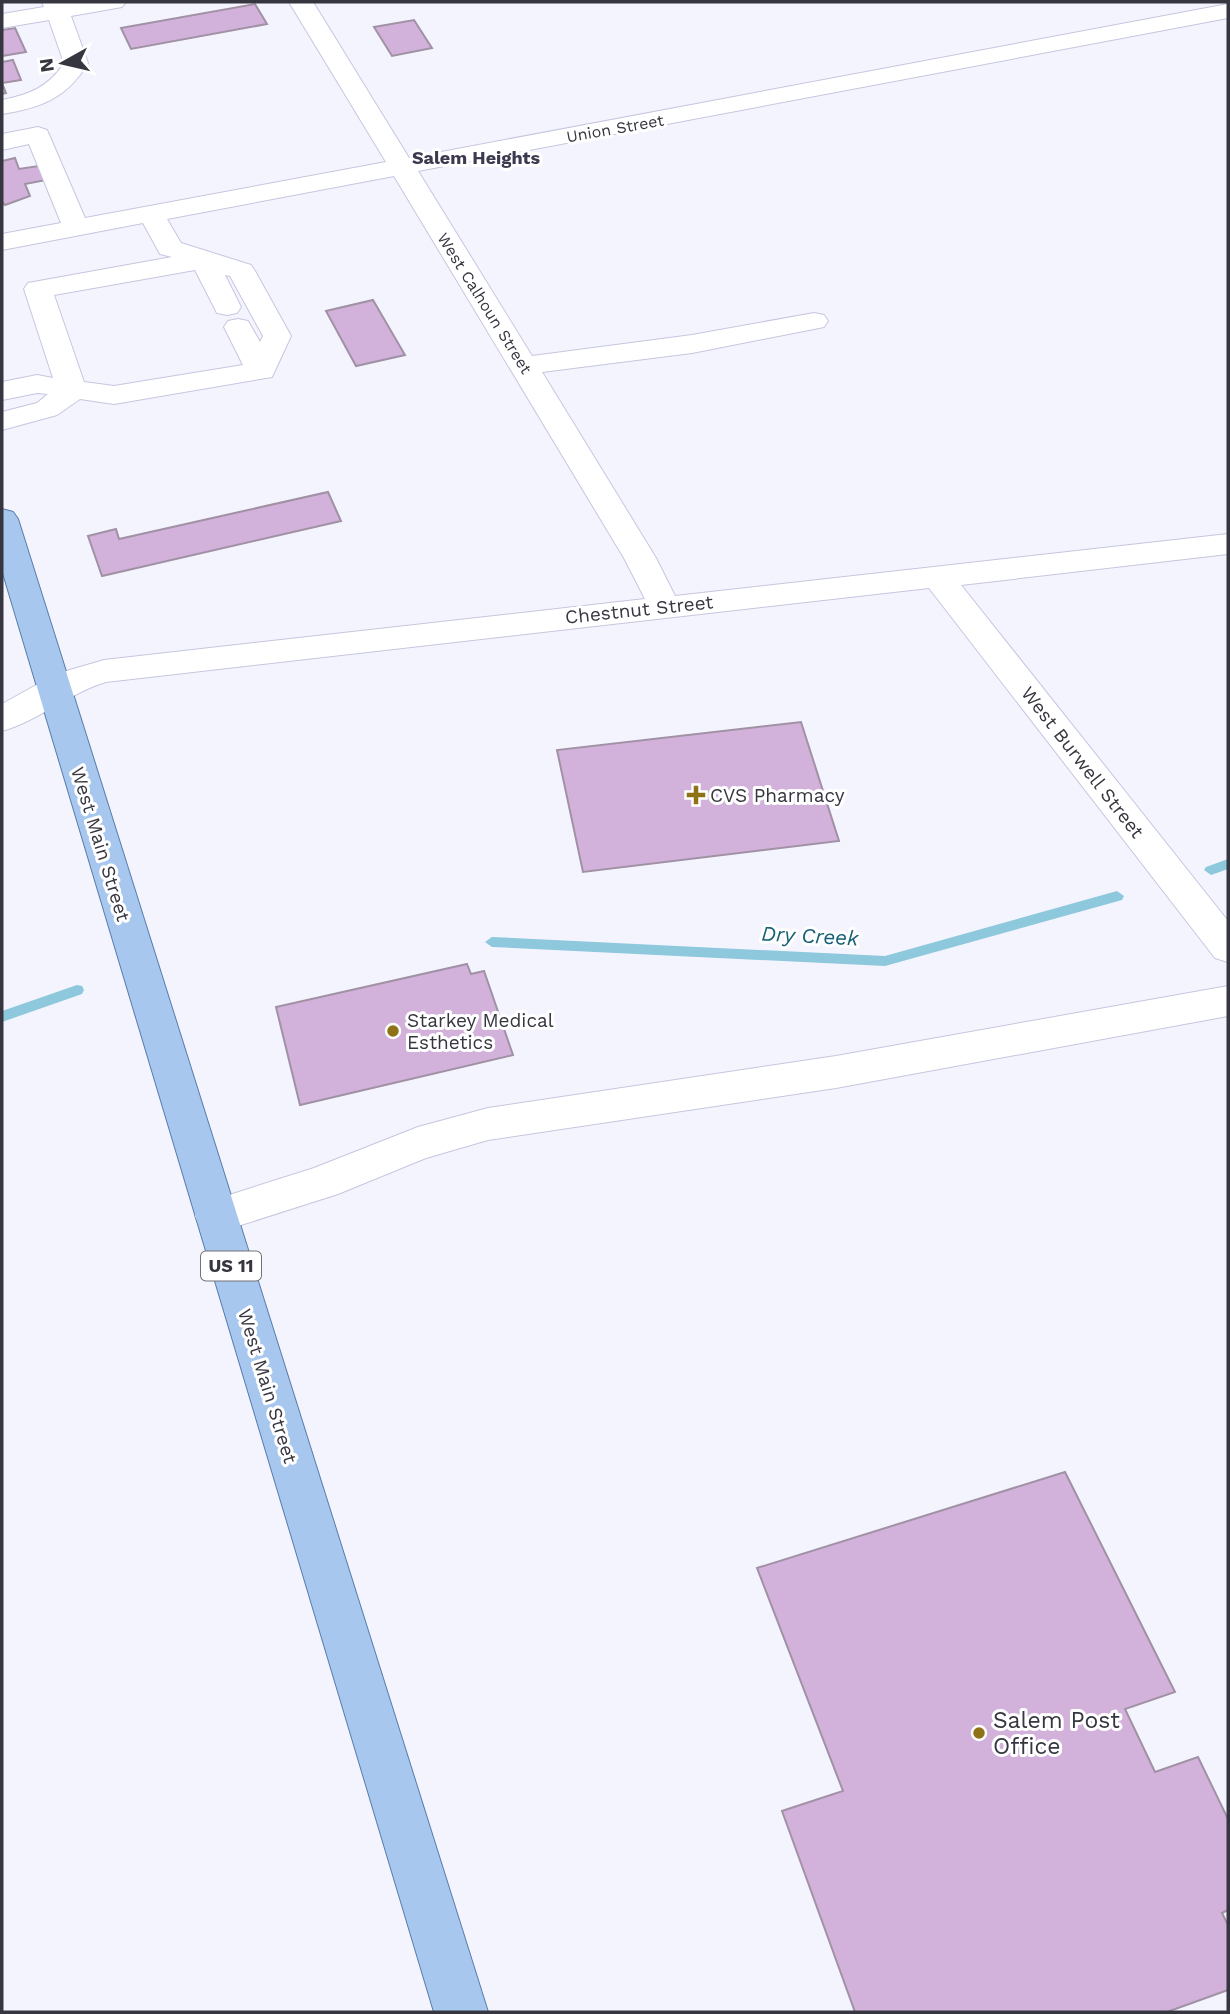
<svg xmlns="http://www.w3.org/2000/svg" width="1230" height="2014" font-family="'Work Sans',sans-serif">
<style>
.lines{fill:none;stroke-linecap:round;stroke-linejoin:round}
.stream{fill:#8ec8dc;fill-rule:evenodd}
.building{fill:#d2b2da;stroke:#a191a5;stroke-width:2}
.minor-casing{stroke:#c6c6df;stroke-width:2}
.major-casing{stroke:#597ca9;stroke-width:2}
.minor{fill:#fff;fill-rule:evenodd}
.major{fill:#a7c7ee;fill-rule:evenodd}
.poi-dot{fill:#8f7116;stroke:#fff;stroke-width:2.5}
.labels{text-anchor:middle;stroke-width:6;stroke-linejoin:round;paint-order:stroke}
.far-street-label{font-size:16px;fill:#363640;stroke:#fff}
.far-neighbourhood-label{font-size:18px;font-weight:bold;fill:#3b3a4f;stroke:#fff}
.shield{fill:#fff;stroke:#727279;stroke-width:2}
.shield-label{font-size:18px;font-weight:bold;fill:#363640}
.street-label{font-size:19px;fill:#363640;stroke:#fff}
.poi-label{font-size:19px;fill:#363640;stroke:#fff;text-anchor:start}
.water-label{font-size:21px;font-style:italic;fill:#166176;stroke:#fff}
.near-poi-label{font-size:23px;fill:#363640;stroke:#fff;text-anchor:start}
</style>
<rect width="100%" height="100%" fill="#f4f4ff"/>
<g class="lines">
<!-- stream -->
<g class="stream">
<path d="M 1228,859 L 1228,869 L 1211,875 L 1204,870 L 1206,867 Z"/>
<path d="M 1117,891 L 1124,896 L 1122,900 L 885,966 L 492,947 L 485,942 L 492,937 L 885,956 Z"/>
<path d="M 77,985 L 82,986 L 84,990 L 82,994 L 2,1022 L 2,1011 Z"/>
</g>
</g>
<!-- building -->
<g class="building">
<path d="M 255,4 L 267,24 L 131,49 L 121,28 Z"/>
<path d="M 414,20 L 432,48 L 392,56 L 374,27 Z"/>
<path d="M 15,28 L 26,52 L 2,56 L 2,30 Z"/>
<path d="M 13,60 L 21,80 L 2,83 L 6,93 L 2,94 L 2,62 Z"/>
<path d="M 15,158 L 19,169 L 45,165 L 51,179 L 25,184 L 30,196 L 5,205 L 2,202 L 2,161 Z"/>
<path d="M 373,300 L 405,355 L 356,366 L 326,311 Z"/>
<path d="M 328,492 L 341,521 L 102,576 L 88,536 L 116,529 L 119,539 Z"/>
<path d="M 801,722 L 839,841 L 583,872 L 557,750 Z"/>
<path d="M 467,964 L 471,974 L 484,971 L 513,1055 L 300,1105 L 276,1007 Z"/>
<path d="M 1065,1472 L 1175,1692 L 1125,1709 L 1155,1772 L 1198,1757 L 1228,1819 L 1228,1910 L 1222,1913 L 1228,1925 L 1228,1990 L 1167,2012 L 855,2012 L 782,1811 L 843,1791 L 757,1568 Z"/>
</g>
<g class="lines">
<defs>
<g id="minor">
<path d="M 42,2 L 126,2 L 122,7 L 71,16 L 88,63 C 67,98 41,108 2,114 L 2,100 C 28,95 49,87 64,63 L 49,20 L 2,28 L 2,14 L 44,7 Z"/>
<path d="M 289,2 L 313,2 L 409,158 L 1228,4 L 1228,18 L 418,171 L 532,356 L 692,335 L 814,313 L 824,315 L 828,321 L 824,327 L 814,329 L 692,353 L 542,372 L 656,558 L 675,596 L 1228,534 L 1228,554 L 961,585 L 1228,921 L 1228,962 L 1215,958 L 929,588 L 106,682 C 69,693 38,721 2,731 L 2,704 L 56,674 L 104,660 L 645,599 L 624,558 L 394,176 L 167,219 L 181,243 L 251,265 L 255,271 L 291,336 L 272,377 L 114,404 L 80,399 L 57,415 L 2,430 L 2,412 L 37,403 L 48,394 L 37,393 L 2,400 L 2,382 L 37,375 L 53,378 L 24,289 L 28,283 L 172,257 L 160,254 L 143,223 L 2,250 L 2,234 L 61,223 L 29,144 L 2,150 L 2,134 L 38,127 L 47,130 L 85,218 L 386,162 ZM 195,270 L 217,313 L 227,315 L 237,313 L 241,307 L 225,275 L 230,276 L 263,336 L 260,342 L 248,321 L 238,319 L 228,321 L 224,327 L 243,365 L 114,386 L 84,382 L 54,295 Z"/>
<path d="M 1228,986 L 1228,1016 L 836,1088 L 488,1140 L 426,1158 L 338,1194 L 216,1233 L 201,1228 L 195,1216 L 201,1204 L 314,1168 L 418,1127 L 488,1108 L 836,1056 Z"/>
</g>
<path id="major" d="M 2,509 L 13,512 L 18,519 L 488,2012 L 434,2012 L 2,570 Z"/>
</defs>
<!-- minor casing -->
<use href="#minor" class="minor-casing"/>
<!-- major casing -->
<use href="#major" class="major-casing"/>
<!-- minor -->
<use href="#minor" class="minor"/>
<!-- major -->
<use href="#major" class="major"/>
</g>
<!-- markers -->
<g class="poi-dot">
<path d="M692.5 784.5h7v7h7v7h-7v7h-7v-7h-7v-7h7z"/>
<circle cx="393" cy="1031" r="7"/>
<circle cx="979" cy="1733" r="7"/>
</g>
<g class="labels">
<!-- far-street labels -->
<g class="far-street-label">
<text transform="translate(615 128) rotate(-10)" y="6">Union Street</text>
<text transform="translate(485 303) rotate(58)" y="6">West Calhoun Street</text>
</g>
<!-- far-neighbourhood labels -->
<g class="far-neighbourhood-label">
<text x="476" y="164">Salem Heights</text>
</g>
<!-- shield labels -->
<rect class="shield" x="201" y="1251.5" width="60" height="29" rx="5"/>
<g class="shield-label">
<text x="231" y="1272">US 11</text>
</g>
<!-- street labels -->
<g class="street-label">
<text transform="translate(639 609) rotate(-6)" y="7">Chestnut Street</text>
<text transform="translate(1083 762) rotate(52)" y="7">West Burwell Street</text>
<text transform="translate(101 844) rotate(73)" y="7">West Main Street</text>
<text transform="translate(268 1386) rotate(73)" y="7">West Main Street</text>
</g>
<!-- poi labels -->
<g class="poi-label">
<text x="710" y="802">CVS Pharmacy</text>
<text x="407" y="1027">Starkey Medical<tspan x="407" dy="22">Esthetics</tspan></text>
</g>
<!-- water labels -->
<g class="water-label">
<text transform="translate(810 936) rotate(3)" y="7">Dry Creek</text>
</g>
<!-- near-poi labels -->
<g class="near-poi-label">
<text x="993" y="1728">Salem Post<tspan x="993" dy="26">Office</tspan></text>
</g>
</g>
<!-- border -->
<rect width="1230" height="2014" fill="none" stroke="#363640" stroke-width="7"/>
<!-- north arrow -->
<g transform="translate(63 63) rotate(262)" stroke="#ffffff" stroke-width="5" paint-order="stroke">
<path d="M0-5L12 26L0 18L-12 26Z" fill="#363640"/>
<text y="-10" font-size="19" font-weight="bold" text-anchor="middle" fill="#363640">N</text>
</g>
</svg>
